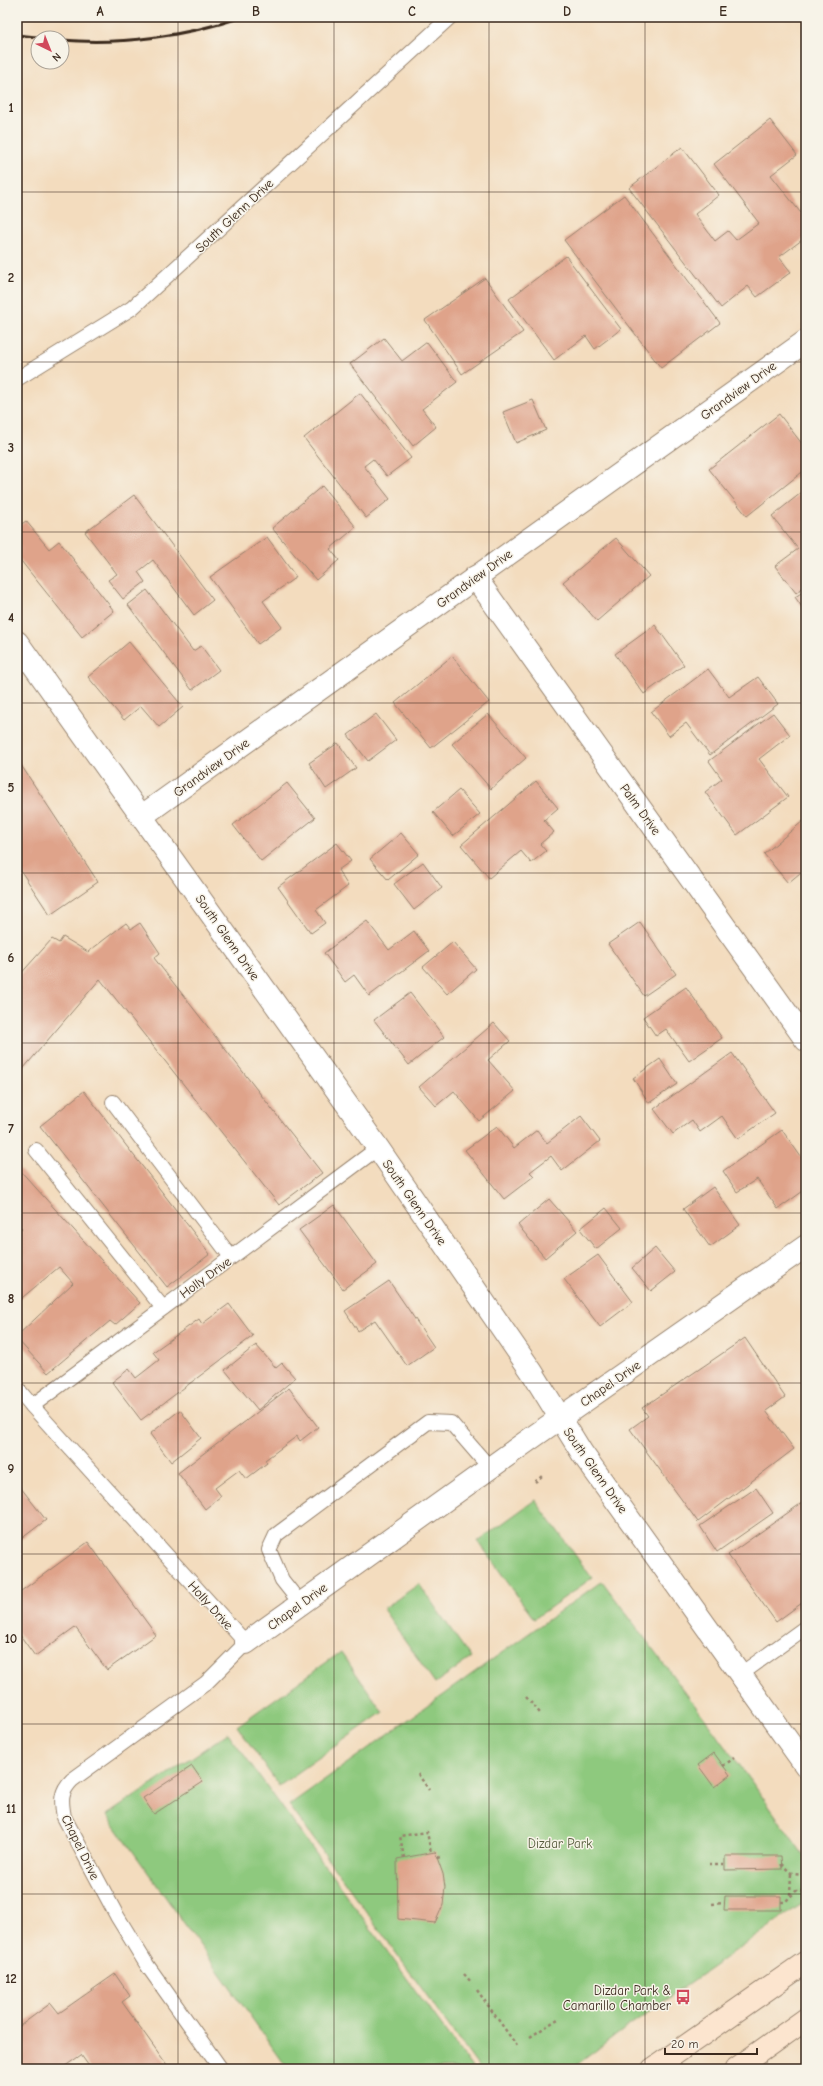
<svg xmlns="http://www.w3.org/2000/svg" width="823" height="2086" font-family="'Comic Neue',sans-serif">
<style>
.green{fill:#8ec97e;stroke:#647a4e}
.building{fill:#dfa38a}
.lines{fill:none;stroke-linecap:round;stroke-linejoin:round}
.lane-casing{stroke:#97836e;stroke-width:16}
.street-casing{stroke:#97836e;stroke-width:24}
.secondary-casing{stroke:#97836e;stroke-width:24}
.path{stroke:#97836e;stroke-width:2.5;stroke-dasharray:3 3;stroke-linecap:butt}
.lane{stroke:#fff;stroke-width:14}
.street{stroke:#fff;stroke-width:22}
.secondary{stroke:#fce5cf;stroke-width:22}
.rail{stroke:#3b2a1e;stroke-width:3}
.grid{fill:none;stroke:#3b2a1e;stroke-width:1;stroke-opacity:0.55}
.labels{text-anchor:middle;stroke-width:3;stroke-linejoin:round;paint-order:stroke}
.street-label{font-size:13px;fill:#3b2a1e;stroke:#f7f3e8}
.park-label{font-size:13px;fill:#545a3b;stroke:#f7f3e8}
.poi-label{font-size:13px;fill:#3b2a1e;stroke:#f7f3e8;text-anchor:end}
.neatline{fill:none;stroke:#3b2a1e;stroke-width:1.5}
.grid-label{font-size:13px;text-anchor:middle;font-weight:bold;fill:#3b2a1e}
</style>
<rect width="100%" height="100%" fill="#f7f3e8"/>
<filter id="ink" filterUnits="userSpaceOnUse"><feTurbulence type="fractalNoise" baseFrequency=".025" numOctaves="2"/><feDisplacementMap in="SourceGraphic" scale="8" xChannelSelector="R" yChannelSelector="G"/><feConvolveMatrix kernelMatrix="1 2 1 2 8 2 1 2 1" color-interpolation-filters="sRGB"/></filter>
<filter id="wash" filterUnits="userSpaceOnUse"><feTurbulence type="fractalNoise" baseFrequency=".012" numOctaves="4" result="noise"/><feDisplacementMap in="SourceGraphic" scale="16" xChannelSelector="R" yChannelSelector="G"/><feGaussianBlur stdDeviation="0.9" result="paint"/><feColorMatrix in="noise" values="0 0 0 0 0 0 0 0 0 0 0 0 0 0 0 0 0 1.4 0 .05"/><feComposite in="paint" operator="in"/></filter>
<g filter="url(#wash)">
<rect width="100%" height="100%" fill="#f3dcbe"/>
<!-- green -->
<g class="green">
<path d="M 535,1500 L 592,1578 L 534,1619 L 478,1541 Z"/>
<path d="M 602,1581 L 744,1771 L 805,1857 L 806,1901 L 630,2025 L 571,2069 L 480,2069 L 289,1805 Z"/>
<path d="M 419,1584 L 471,1658 L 435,1683 L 383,1609 Z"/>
<path d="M 341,1652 L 383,1712 L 279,1786 L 237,1726 Z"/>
<path d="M 228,1733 L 473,2069 L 288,2069 L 107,1815 Z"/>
</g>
<g id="blocks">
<!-- building -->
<g class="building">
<path d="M 770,120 L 797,155 L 771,175 L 804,217 L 806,215 L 806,237 L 779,257 L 791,272 L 757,297 L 748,286 L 721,308 L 629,188 L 682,147 L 719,195 L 695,214 L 715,241 L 728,231 L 736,240 L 759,223 L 714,164 Z"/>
<path d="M 624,195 L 720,323 L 661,368 L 564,240 Z"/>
<path d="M 566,256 L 621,329 L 595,349 L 586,336 L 554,360 L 509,299 Z"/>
<path d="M 485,278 L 523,332 L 462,374 L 425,320 Z"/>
<path d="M 384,338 L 402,361 L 427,342 L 457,382 L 422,409 L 436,427 L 413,446 L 350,364 Z"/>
<path d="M 360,393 L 411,458 L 387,476 L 373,459 L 364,466 L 390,499 L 366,518 L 304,438 Z"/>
<path d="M 533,400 L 546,430 L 516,443 L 503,412 Z"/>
<path d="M 779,414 L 806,449 L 806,469 L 747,516 L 709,469 Z"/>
<path d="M 322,486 L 356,527 L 330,549 L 339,560 L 316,580 L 272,528 Z"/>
<path d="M 806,489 L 806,585 L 796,593 L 775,566 L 798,549 L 772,516 Z"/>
<path d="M 134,495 L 213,600 L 194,615 L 153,560 L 138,572 L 145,582 L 123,599 L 108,580 L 117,574 L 85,532 Z"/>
<path d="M 26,521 L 49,549 L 59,541 L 114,611 L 82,637 L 17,556 L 17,527 Z"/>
<path d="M 267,537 L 296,577 L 263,601 L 282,627 L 258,644 L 210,577 Z"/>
<path d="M 616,538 L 649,576 L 597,621 L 563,582 Z"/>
<path d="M 147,590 L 193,651 L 201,646 L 219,670 L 192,690 L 128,605 Z"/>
<path d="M 806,590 L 806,613 L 795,597 Z"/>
<path d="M 655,625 L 684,665 L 644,694 L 615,654 Z"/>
<path d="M 129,642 L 183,707 L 159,727 L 141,706 L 124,720 L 88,677 Z"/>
<path d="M 452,656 L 489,702 L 431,748 L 395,703 Z"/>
<path d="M 708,669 L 729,697 L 758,677 L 778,704 L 710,755 L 686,723 L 669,736 L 651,712 Z"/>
<path d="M 773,713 L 790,735 L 759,759 L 788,797 L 737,835 L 705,792 L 722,779 L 709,761 Z"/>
<path d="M 376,714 L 396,740 L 368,761 L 348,735 Z"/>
<path d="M 488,714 L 526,758 L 491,789 L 452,744 Z"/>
<path d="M 338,743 L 356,768 L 326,789 L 309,763 Z"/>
<path d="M 17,759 L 98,882 L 50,915 L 17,865 Z"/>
<path d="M 536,781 L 558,808 L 544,820 L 554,832 L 540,844 L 546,851 L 531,863 L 521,851 L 489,878 L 461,845 Z"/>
<path d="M 287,783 L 315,818 L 261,861 L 233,825 Z"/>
<path d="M 459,790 L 480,814 L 453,836 L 433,812 Z"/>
<path d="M 803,821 L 806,824 L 806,868 L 788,883 L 764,854 Z"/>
<path d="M 401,833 L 419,854 L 388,880 L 370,859 Z"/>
<path d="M 337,843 L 351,861 L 338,870 L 348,886 L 316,910 L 325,923 L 311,933 L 278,887 Z"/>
<path d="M 423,862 L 442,888 L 414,910 L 394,884 Z"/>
<path d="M 367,921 L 389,950 L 414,931 L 429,951 L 369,996 L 354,975 L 345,982 L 324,953 Z"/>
<path d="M 640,922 L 676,974 L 644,996 L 608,944 Z"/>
<path d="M 126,923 L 131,929 L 140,923 L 160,953 L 154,958 L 322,1173 L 279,1205 L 100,979 L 17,1076 L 17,978 L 52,939 L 59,943 L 63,937 L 88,952 Z"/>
<path d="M 453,942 L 476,969 L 447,994 L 423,967 Z"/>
<path d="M 686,987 L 722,1038 L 689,1061 L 666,1029 L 656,1036 L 643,1017 Z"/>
<path d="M 410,993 L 444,1037 L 409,1065 L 374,1020 Z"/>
<path d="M 494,1023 L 510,1041 L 488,1060 L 515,1091 L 479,1121 L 454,1091 L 436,1106 L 419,1087 Z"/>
<path d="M 732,1053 L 775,1113 L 738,1139 L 722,1116 L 700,1132 L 692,1120 L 673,1134 L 654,1109 Z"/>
<path d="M 660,1059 L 677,1084 L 649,1103 L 633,1078 Z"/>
<path d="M 84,1091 L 210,1254 L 167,1287 L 40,1126 Z"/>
<path d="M 581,1116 L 600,1141 L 562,1171 L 551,1156 L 530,1172 L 534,1176 L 504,1199 L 465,1150 L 497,1126 L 514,1148 L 537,1130 L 547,1143 Z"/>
<path d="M 782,1130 L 806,1164 L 806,1189 L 778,1209 L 757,1179 L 737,1192 L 723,1171 Z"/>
<path d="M 17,1167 L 140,1303 L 115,1325 L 110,1321 L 48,1373 L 17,1339 L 17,1336 L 73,1283 L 59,1267 L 17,1302 L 17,1233 L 22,1228 L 17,1223 Z"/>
<path d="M 713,1187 L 740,1225 L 710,1247 L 683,1209 Z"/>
<path d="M 549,1199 L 577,1231 L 545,1258 L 518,1225 Z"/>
<path d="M 334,1205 L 377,1264 L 343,1289 L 299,1230 Z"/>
<path d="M 606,1208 L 622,1228 L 596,1249 L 580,1229 Z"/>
<path d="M 655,1248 L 675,1272 L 651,1291 L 632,1268 Z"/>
<path d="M 598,1255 L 633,1302 L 600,1327 L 564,1279 Z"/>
<path d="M 389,1281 L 434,1347 L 407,1366 L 375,1320 L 358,1331 L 345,1311 Z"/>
<path d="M 229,1304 L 253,1336 L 141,1420 L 112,1382 L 129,1369 L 136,1378 L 159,1360 L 153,1352 L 199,1319 L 202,1324 Z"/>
<path d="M 745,1338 L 785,1397 L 766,1411 L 794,1449 L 698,1522 L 630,1429 L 648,1416 L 642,1408 Z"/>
<path d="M 256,1345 L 276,1368 L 282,1363 L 295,1378 L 258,1410 L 225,1370 Z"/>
<path d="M 289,1388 L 318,1427 L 300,1441 L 297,1436 L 265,1460 L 267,1463 L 246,1479 L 239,1470 L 215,1488 L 221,1496 L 205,1509 L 178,1473 Z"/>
<path d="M 180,1410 L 201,1438 L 171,1462 L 150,1434 Z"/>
<path d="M 17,1483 L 46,1520 L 17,1542 Z"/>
<path d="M 756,1488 L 773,1513 L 717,1552 L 700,1526 Z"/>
<path d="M 806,1500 L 806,1600 L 776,1622 L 728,1555 Z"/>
<path d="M 88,1542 L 156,1635 L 107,1670 L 75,1627 L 35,1656 L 17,1631 L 17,1594 Z"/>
<path d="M 714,1753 L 730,1775 L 714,1787 L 698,1765 Z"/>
<path d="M 192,1766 L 203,1782 L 154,1814 L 143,1798 Z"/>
<path d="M 435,1852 L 443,1874 L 445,1887 L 443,1905 L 435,1923 L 398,1919 L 397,1859 Z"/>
<path d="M 725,1856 L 781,1856 L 782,1869 L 725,1870 Z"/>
<path d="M 725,1896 L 781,1896 L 781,1910 L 724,1910 Z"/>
<path d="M 115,1974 L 130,1996 L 122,2002 L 170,2069 L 91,2069 L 81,2055 L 61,2069 L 17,2069 L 17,2028 L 51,2003 L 59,2013 Z"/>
</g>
</g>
</g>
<g filter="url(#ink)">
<use href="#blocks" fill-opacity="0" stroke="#97836e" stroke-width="1"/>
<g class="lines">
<defs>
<g id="lane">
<path d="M 17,379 L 132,308 L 450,17"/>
<path d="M 113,1102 L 231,1257"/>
<path d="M 36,1150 L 163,1308"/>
<path d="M 17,1388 L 32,1406 L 378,1148"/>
<path d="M 32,1406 L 246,1643 L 206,1683 L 72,1780 C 60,1792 61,1801 64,1817 L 117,1916 L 147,1965 L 221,2069"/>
<path d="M 301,1604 L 282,1580 L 269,1550 L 276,1535 L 428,1422 L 451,1423 L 490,1468"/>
<path d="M 741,1674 L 806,1627"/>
</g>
<g id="street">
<path d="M 475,577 L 806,1040"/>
<path d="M 17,642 L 378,1148 L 532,1372 L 582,1453 L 806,1766"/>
<path d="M 142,816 L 806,341"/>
<path d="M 246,1643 L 533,1437 L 806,1246"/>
</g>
<g id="secondary">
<path d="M 653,2069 L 806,1962"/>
<path d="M 736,2069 L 806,2019"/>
</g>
</defs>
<!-- lane casing -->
<use href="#lane" class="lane-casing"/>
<!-- street casing -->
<use href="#street" class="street-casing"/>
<!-- secondary casing -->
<use href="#secondary" class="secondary-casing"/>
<!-- path -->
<g class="path">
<path d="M 535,1482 L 542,1476"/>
<path d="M 526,1697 L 540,1713"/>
<path d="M 723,1766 L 734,1758"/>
<path d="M 418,1774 L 429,1790"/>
<path d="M 404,1858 L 400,1836 L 427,1832 L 431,1853"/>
<path d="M 437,1858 L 440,1857"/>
<path d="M 709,1864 L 725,1864"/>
<path d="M 781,1864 L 791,1873 L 806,1874"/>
<path d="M 790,1895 L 791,1873"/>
<path d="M 781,1902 L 785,1902 L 796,1891 L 806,1891"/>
<path d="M 712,1904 L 725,1903"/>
<path d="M 464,1974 L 472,1983"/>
<path d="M 477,1990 L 517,2046"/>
<path d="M 530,2037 L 558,2019"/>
</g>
<!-- lane -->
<use href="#lane" class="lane"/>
<!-- street -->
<use href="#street" class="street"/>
<!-- secondary -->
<use href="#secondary" class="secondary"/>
<!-- rail -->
<g class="rail">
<path d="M 17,35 L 46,38"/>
<path d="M 62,40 C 121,45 186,36 242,17"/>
</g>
</g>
</g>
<!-- grid -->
<path class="grid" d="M 178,17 L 178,2069M 334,17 L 334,2069M 489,17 L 489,2069M 645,17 L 645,2069M 17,192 L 806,192M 17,362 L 806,362M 17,532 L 806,532M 17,703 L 806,703M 17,873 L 806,873M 17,1043 L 806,1043M 17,1213 L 806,1213M 17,1383 L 806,1383M 17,1554 L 806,1554M 17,1724 L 806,1724M 17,1894 L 806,1894"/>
<!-- icons -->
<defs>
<symbol id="bus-bare" viewBox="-9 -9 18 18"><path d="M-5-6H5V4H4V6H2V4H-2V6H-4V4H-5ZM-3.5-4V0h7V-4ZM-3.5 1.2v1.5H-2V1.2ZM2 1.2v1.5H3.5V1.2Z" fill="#d1495b" stroke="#f7f3e8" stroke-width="2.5" paint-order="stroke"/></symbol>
</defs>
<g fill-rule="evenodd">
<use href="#bus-bare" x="672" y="1986" width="22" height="22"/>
</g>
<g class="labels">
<!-- street labels -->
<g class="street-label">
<text transform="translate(234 215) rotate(-43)" y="5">South Glenn Drive</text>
<text transform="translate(738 390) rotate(-36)" y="5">Grandview Drive</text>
<text transform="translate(474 578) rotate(-36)" y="5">Grandview Drive</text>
<text transform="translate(211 767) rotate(-36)" y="5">Grandview Drive</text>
<text transform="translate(641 809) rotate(54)" y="5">Palm Drive</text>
<text transform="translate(228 937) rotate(55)" y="5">South Glenn Drive</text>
<text transform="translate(415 1202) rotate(55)" y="5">South Glenn Drive</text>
<text transform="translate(205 1277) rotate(-36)" y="5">Holly Drive</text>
<text transform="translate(610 1383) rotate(-35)" y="5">Chapel Drive</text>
<text transform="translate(596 1470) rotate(55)" y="5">South Glenn Drive</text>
<text transform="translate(211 1605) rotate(48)" y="5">Holly Drive</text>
<text transform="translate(297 1606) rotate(-36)" y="5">Chapel Drive</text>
<text transform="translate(81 1847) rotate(64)" y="5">Chapel Drive</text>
</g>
<!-- park labels -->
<g class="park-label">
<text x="560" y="1848">Dizdar Park</text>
</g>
<!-- poi labels -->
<g class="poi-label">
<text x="671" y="1995">Dizdar Park &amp;<tspan x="671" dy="15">Camarillo Chamber</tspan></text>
</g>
</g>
<!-- margin -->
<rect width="823" height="2086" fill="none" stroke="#f7f3e8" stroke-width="44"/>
<!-- north arrow -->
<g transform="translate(50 50) rotate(137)"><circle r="19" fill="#f7f3e8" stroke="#aca397"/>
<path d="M0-3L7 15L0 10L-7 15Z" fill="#d1495b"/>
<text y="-6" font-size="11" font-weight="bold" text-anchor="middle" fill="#3b2a1e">N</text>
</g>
<!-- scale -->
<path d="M665 2048v6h92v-6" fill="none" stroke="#3b2a1e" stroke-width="2"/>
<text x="671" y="2048" font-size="12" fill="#3b2a1e" stroke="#f7f3e8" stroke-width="3" paint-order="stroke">20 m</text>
<rect x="22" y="22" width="779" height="2042" class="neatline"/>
<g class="grid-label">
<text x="100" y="16">A</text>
<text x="256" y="16">B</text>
<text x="412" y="16">C</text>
<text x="567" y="16">D</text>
<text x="723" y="16">E</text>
<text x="11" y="112">1</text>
<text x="11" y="282">2</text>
<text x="11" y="452">3</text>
<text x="11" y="622">4</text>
<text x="11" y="792">5</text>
<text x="11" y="962">6</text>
<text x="11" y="1133">7</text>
<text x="11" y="1303">8</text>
<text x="11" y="1473">9</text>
<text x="11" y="1643">10</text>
<text x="11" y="1813">11</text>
<text x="11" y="1983">12</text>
</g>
</svg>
